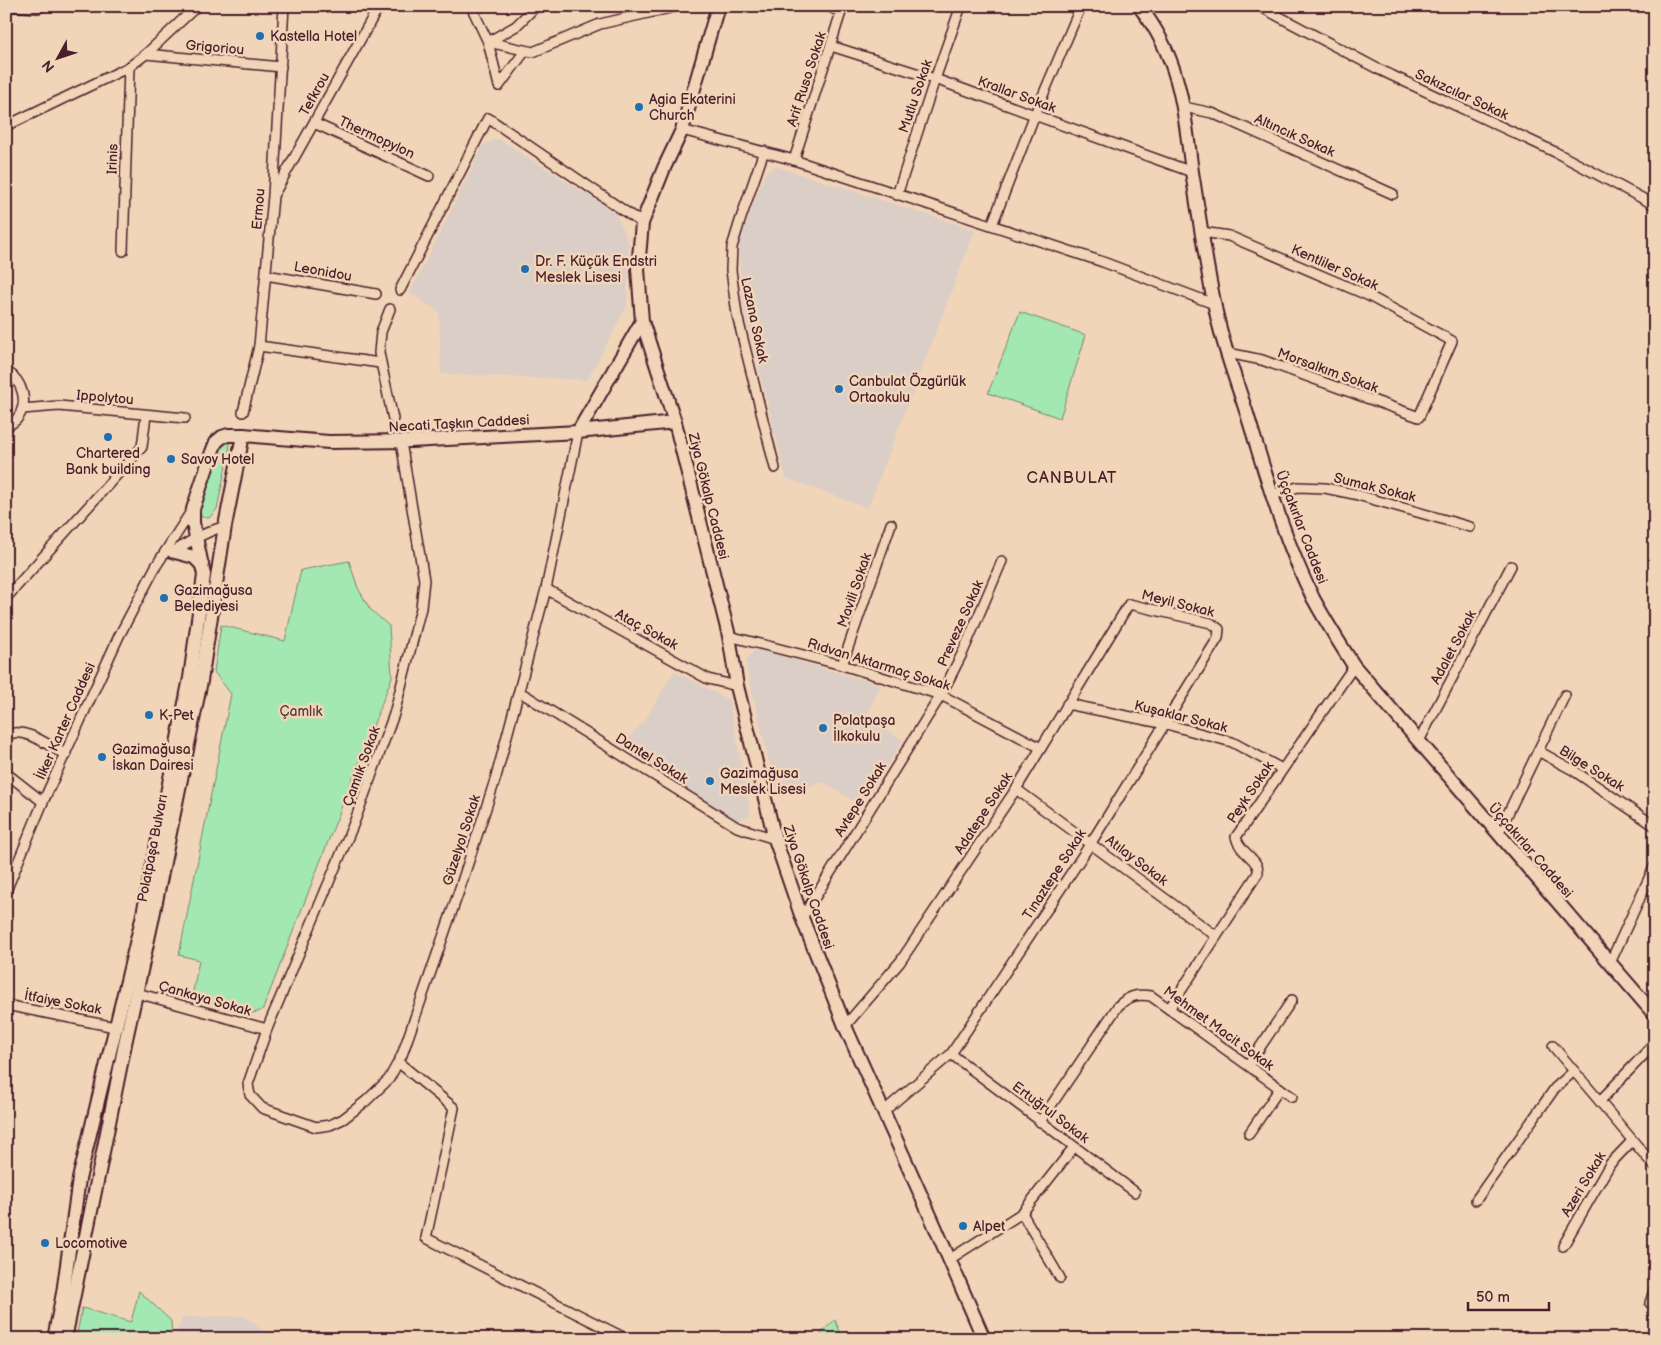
<svg xmlns="http://www.w3.org/2000/svg" width="1661" height="1345" font-family="'Balsamiq Sans',sans-serif">
<style>
.built{fill:#dacec7}
.green{fill:#a3e8b3;stroke:#76846f}
.lines{fill:none;stroke-linecap:round;stroke-linejoin:round}
.street-casing{stroke:#4a1f2b;stroke-width:12}
.secondary-casing{stroke:#4a1f2b;stroke-width:16}
.street{stroke:#f1d5b8;stroke-width:9}
.secondary{stroke:#f1d5b8;stroke-width:12}
.poi-dot{fill:#1f6fb2;stroke:#f1d5b8;stroke-width:2}
.labels{text-anchor:middle;stroke-width:5;stroke-linejoin:round;paint-order:stroke}
.poi-label{font-size:14px;fill:#4a1f2b;stroke:#f1d5b8;text-anchor:start}
.street-label{font-size:14px;fill:#4a1f2b;stroke:#f1d5b8}
.park-label{font-size:14px;fill:#573d3f;stroke:#f1d5b8}
.quarter-label{font-size:16px;letter-spacing:1px;fill:#4a1f2b;stroke:#f1d5b8}
</style>
<rect width="100%" height="100%" fill="#f1d5b8"/>
<filter id="ink" filterUnits="userSpaceOnUse"><feTurbulence type="fractalNoise" baseFrequency=".02" numOctaves="2"/><feDisplacementMap in="SourceGraphic" scale="10" xChannelSelector="R" yChannelSelector="G"/><feConvolveMatrix kernelMatrix="1 2 1 2 8 2 1 2 1" color-interpolation-filters="sRGB"/></filter>
<g filter="url(#ink)">
<!-- built -->
<g class="built">
<path d="M 499,139 L 615,212 L 629,244 L 627,306 L 587,380 L 441,374 L 439,312 L 410,293 L 484,144 Z"/>
<path d="M 775,166 L 975,230 L 868,508 L 786,478 L 742,301 L 739,243 L 765,173 Z"/>
<path d="M 756,649 L 881,685 L 866,717 L 903,740 L 862,806 L 823,782 L 777,795 L 745,661 Z"/>
<path d="M 674,671 L 729,700 L 751,815 L 738,821 L 620,746 L 645,720 Z"/>
<path d="M 244,1316 L 275,1339 L 174,1339 L 183,1317 Z"/>
</g>
<!-- green -->
<g class="green">
<path d="M 1020,312 L 1086,335 L 1060,418 L 988,393 Z"/>
<path d="M 223,442 L 230,442 L 229,451 L 217,509 L 209,518 L 202,517 L 199,514 L 219,449 Z"/>
<path d="M 349,561 L 358,588 L 370,609 L 389,626 L 392,677 L 263,1009 L 258,1012 L 251,1013 L 192,997 L 199,960 L 179,955 L 231,694 L 214,672 L 221,625 L 285,641 L 301,570 Z"/>
<path d="M 139,1291 L 171,1321 L 172,1339 L 76,1339 L 82,1308 L 131,1322 Z"/>
<path d="M 835,1320 L 843,1339 L 819,1339 L 822,1332 Z"/>
</g>
<g class="lines">
<defs>
<g id="street">
<path d="M 10,6 L 38,8 L 43,6"/>
<path d="M 471,6 L 488,42 L 499,86"/>
<path d="M 827,6 L 841,12"/>
<path d="M 1259,6 L 1378,69 L 1555,152 L 1655,205"/>
<path d="M 488,42 L 533,52 L 600,24 L 679,6"/>
<path d="M 488,42 L 516,26 L 536,6"/>
<path d="M 831,46 L 935,79 L 1192,172"/>
<path d="M 146,54 L 281,67"/>
<path d="M 499,86 L 525,51"/>
<path d="M 1184,107 L 1212,113 L 1393,194"/>
<path d="M 314,123 L 429,176"/>
<path d="M 6,126 L 129,67 L 146,54 L 197,6"/>
<path d="M 682,130 L 794,160 L 1103,262 L 1214,304"/>
<path d="M 764,151 L 740,221 L 732,247 L 731,270 L 737,315 L 775,468"/>
<path d="M 794,160 L 843,6"/>
<path d="M 274,194 L 379,6"/>
<path d="M 897,195 L 935,79 L 961,6"/>
<path d="M 992,225 L 1035,114 L 1081,6"/>
<path d="M 1202,232 L 1229,236 L 1367,295 L 1452,341 L 1419,417 L 1262,360 L 1228,353"/>
<path d="M 123,251 L 129,67"/>
<path d="M 266,275 L 376,294"/>
<path d="M 400,290 L 488,118 L 642,223"/>
<path d="M 390,309 L 381,332 L 379,353 L 393,419"/>
<path d="M 259,346 L 380,363"/>
<path d="M 6,371 C 23,381 30,404 16,420 C 13,423 9,425 6,427"/>
<path d="M 22,409 L 59,406 L 185,418"/>
<path d="M 243,412 L 259,346 L 273,196 L 284,6"/>
<path d="M 401,442 L 424,580 L 421,608 L 394,714 L 354,823 L 267,1029 L 248,1084 L 250,1095 L 262,1108 L 316,1127 L 330,1125 L 343,1119 L 366,1101 L 389,1079 L 402,1055 L 459,891 L 496,777 L 546,589 L 578,432"/>
<path d="M 1272,495 L 1298,487 L 1325,488 L 1354,494 L 1470,527"/>
<path d="M 172,553 C 189,541 205,532 225,526"/>
<path d="M 546,589 L 708,679 L 737,686"/>
<path d="M 6,598 L 142,447 L 146,415"/>
<path d="M 729,636 L 842,665 L 941,695 L 1041,748"/>
<path d="M 842,665 L 891,524"/>
<path d="M 520,692 L 737,827 L 775,839"/>
<path d="M 1067,704 L 1166,724 L 1232,742 L 1282,769"/>
<path d="M 6,735 C 25,726 49,746 66,755"/>
<path d="M 1419,741 L 1511,566"/>
<path d="M 1538,751 L 1573,770 L 1655,826"/>
<path d="M 6,773 L 43,802"/>
<path d="M 1016,789 L 1216,936"/>
<path d="M 1498,834 L 1565,695"/>
<path d="M 6,891 L 43,802 L 119,636 L 156,566 L 192,510"/>
<path d="M 802,918 L 941,695 L 963,652 L 1002,561"/>
<path d="M 1610,963 L 1655,865"/>
<path d="M 137,993 L 267,1029"/>
<path d="M 6,1005 L 115,1027"/>
<path d="M 1169,1009 L 1258,873 C 1260,859 1239,853 1236,837 L 1354,666"/>
<path d="M 845,1026 L 900,962 L 1016,789 L 1129,604 L 1211,623 L 1219,629 L 1218,638 L 1091,843 L 951,1054 L 883,1112"/>
<path d="M 1553,1046 L 1655,1167"/>
<path d="M 951,1054 L 1135,1192"/>
<path d="M 398,1062 L 454,1108 L 426,1238 L 627,1339"/>
<path d="M 1248,1065 L 1292,1000"/>
<path d="M 1600,1101 L 1655,1043"/>
<path d="M 1040,1122 L 1118,1006 C 1129,996 1136,994 1151,996 L 1292,1097"/>
<path d="M 1249,1134 L 1280,1088"/>
<path d="M 1476,1200 L 1555,1088 L 1574,1071"/>
<path d="M 1022,1213 L 1060,1278"/>
<path d="M 1563,1246 L 1610,1164 L 1632,1141"/>
<path d="M 950,1259 L 1022,1213 L 1074,1147"/>
<path d="M 1650,1303 L 1655,1288"/>
</g>
<g id="secondary">
<path d="M 718,6 L 682,130 L 664,168 L 642,223 L 638,269 L 642,321 L 675,422 L 729,636 L 737,686 L 775,839 L 802,918 L 845,1026 L 933,1222 L 984,1339"/>
<path d="M 1139,6 C 1180,57 1184,109 1192,172 C 1199,215 1205,259 1214,302 C 1221,340 1235,377 1247,414 C 1266,476 1284,540 1313,598 C 1326,622 1340,644 1354,666 L 1655,1015"/>
<path d="M 578,432 L 642,321"/>
<path d="M 175,552 L 194,557 L 202,565"/>
<path d="M 54,1339 L 63,1293 L 79,1179 L 142,919 L 190,678 L 204,575 L 193,523 L 193,509 L 212,452 L 216,442 L 222,437 L 228,435 L 243,435 L 329,442 L 411,441 L 578,432 L 675,422"/>
<path d="M 65,1339 L 126,1039 L 152,921 L 201,681 L 225,526 L 243,435"/>
</g>
</defs>
<!-- street casing -->
<use href="#street" class="street-casing"/>
<!-- secondary casing -->
<use href="#secondary" class="secondary-casing"/>
<!-- street -->
<use href="#street" class="street"/>
<!-- secondary -->
<use href="#secondary" class="secondary"/>
</g>
</g>
<!-- markers -->
<g class="poi-dot">
<circle cx="260" cy="36" r="5"/>
<circle cx="639" cy="107" r="5"/>
<circle cx="525" cy="269" r="5"/>
<circle cx="839" cy="389" r="5"/>
<circle cx="108" cy="437" r="5"/>
<circle cx="171" cy="459" r="5"/>
<circle cx="164" cy="598" r="5"/>
<circle cx="149" cy="715" r="5"/>
<circle cx="823" cy="728" r="5"/>
<circle cx="102" cy="757" r="5"/>
<circle cx="710" cy="781" r="5"/>
<circle cx="963" cy="1226" r="5"/>
<circle cx="45" cy="1243" r="5"/>
</g>
<g class="labels">
<!-- poi labels -->
<g class="poi-label">
<text x="270" y="41">Kastella Hotel</text>
<text x="649" y="104">Agia Ekaterini<tspan x="649" dy="16">Church</tspan></text>
<text x="535" y="266">Dr. F. Küçük Endstri<tspan x="535" dy="16">Meslek Lisesi</tspan></text>
<text x="849" y="386">Canbulat Özgürlük<tspan x="849" dy="16">Ortaokulu</tspan></text>
<text x="108" y="458" text-anchor="middle">Chartered<tspan x="108" dy="16">Bank building</tspan></text>
<text x="181" y="464">Savoy Hotel</text>
<text x="174" y="595">Gazimağusa<tspan x="174" dy="16">Belediyesi</tspan></text>
<text x="159" y="720">K-Pet</text>
<text x="833" y="725">Polatpaşa<tspan x="833" dy="16">İlkokulu</tspan></text>
<text x="112" y="754">Gazimağusa<tspan x="112" dy="16">İskan Dairesi</tspan></text>
<text x="720" y="778">Gazimağusa<tspan x="720" dy="16">Meslek Lisesi</tspan></text>
<text x="973" y="1231">Alpet</text>
<text x="55" y="1248">Locomotive</text>
</g>
<!-- street labels -->
<g class="street-label">
<text transform="translate(215 47) rotate(5)" y="5">Grigoriou</text>
<text transform="translate(806 79) rotate(-72)" y="5">Arif Ruso Sokak</text>
<text transform="translate(314 94) rotate(-61)" y="5">Tefkrou</text>
<text transform="translate(1017 94) rotate(20)" y="5">Krallar Sokak</text>
<text transform="translate(1462 94) rotate(25)" y="5">Sakızcılar Sokak</text>
<text transform="translate(915 96) rotate(-71)" y="5">Mutlu Sokak</text>
<text transform="translate(1295 135) rotate(24)" y="5">Altıncık Sokak</text>
<text transform="translate(377 137) rotate(25)" y="5">Thermopylon</text>
<text transform="translate(112 159) rotate(-88)" y="5">Irinis</text>
<text transform="translate(258 209) rotate(-85)" y="5">Ermou</text>
<text transform="translate(1335 267) rotate(24)" y="5">Kentliler Sokak</text>
<text transform="translate(323 271) rotate(10)" y="5">Leonidou</text>
<text transform="translate(755 320) rotate(78)" y="5">Lazana Sokak</text>
<text transform="translate(1328 370) rotate(20)" y="5">Morsalkım Sokak</text>
<text transform="translate(105 397) rotate(5)" y="5">Ippolytou</text>
<text transform="translate(459 423) rotate(-3)" y="5">Necati Taşkın Caddesi</text>
<text transform="translate(1375 487) rotate(14)" y="5">Sumak Sokak</text>
<text transform="translate(709 496) rotate(76)" y="5">Ziya Gökalp Caddesi</text>
<text transform="translate(1302 527) rotate(69)" y="5">Üççakırlar Caddesi</text>
<text transform="translate(854 590) rotate(-71)" y="5">Mavili Sokak</text>
<text transform="translate(1178 603) rotate(14)" y="5">Meyil Sokak</text>
<text transform="translate(960 623) rotate(-66)" y="5">Preveze Sokak</text>
<text transform="translate(647 629) rotate(29)" y="5">Ataç Sokak</text>
<text transform="translate(1453 647) rotate(-62)" y="5">Adalet Sokak</text>
<text transform="translate(879 664) rotate(17)" y="5">Rıdvan Aktarmaç Sokak</text>
<text transform="translate(1181 716) rotate(14)" y="5">Kuşaklar Sokak</text>
<text transform="translate(65 721) rotate(-66)" y="5">İlker Karter Caddesi</text>
<text transform="translate(652 758) rotate(32)" y="5">Dantel Sokak</text>
<text transform="translate(361 766) rotate(-70)" y="5">Çamlık Sokak</text>
<text transform="translate(1592 768) rotate(32)" y="5">Bilge Sokak</text>
<text transform="translate(1250 792) rotate(-56)" y="5">Peyk Sokak</text>
<text transform="translate(860 799) rotate(-58)" y="5">Avtepe Sokak</text>
<text transform="translate(983 813) rotate(-57)" y="5">Adatepe Sokak</text>
<text transform="translate(461 840) rotate(-72)" y="5">Güzelyol Sokak</text>
<text transform="translate(152 848) rotate(-79)" y="5">Polatpaşa Bulvarı</text>
<text transform="translate(1531 850) rotate(49)" y="5">Üççakırlar Caddesi</text>
<text transform="translate(1137 860) rotate(37)" y="5">Atılay Sokak</text>
<text transform="translate(1054 874) rotate(-57)" y="5">Tınaztepe Sokak</text>
<text transform="translate(809 887) rotate(71)" y="5">Ziya Gökalp Caddesi</text>
<text transform="translate(205 998) rotate(16)" y="5">Çankaya Sokak</text>
<text transform="translate(63 1002) rotate(11)" y="5">İtfaiye Sokak</text>
<text transform="translate(1219 1028) rotate(36)" y="5">Mehmet Macit Sokak</text>
<text transform="translate(1051 1112) rotate(37)" y="5">Ertuğrul Sokak</text>
<text transform="translate(1583 1184) rotate(-59)" y="5">Azeri Sokak</text>
</g>
<!-- park labels -->
<g class="park-label">
<text x="301" y="716">Çamlık</text>
</g>
<!-- quarter labels -->
<g class="quarter-label">
<text x="1072" y="483">CANBULAT</text>
</g>
</g>
<!-- margin -->
<rect width="1661" height="1345" fill="none" stroke="#f1d5b8" stroke-width="25"/>
<rect x="12" y="12" width="1636" height="1320" fill="none" stroke="#4a1f2b" stroke-width="2" filter="url(#ink)"/>
<!-- north arrow -->
<g transform="translate(58 58) rotate(230)" stroke="#f1d5b8" stroke-width="4" paint-order="stroke">
<path d="M0-4L9 19L0 12L-9 19Z" fill="#4a1f2b"/>
<text y="-8" font-size="14" font-weight="bold" text-anchor="middle" fill="#4a1f2b">N</text>
</g>
<!-- scale -->
<path d="M1468 1302v8h81v-8" fill="none" stroke="#4a1f2b" stroke-width="2.5"/>
<text x="1476" y="1302" font-size="15" fill="#4a1f2b" stroke="#f1d5b8" stroke-width="4" paint-order="stroke">50 m</text>
</svg>
